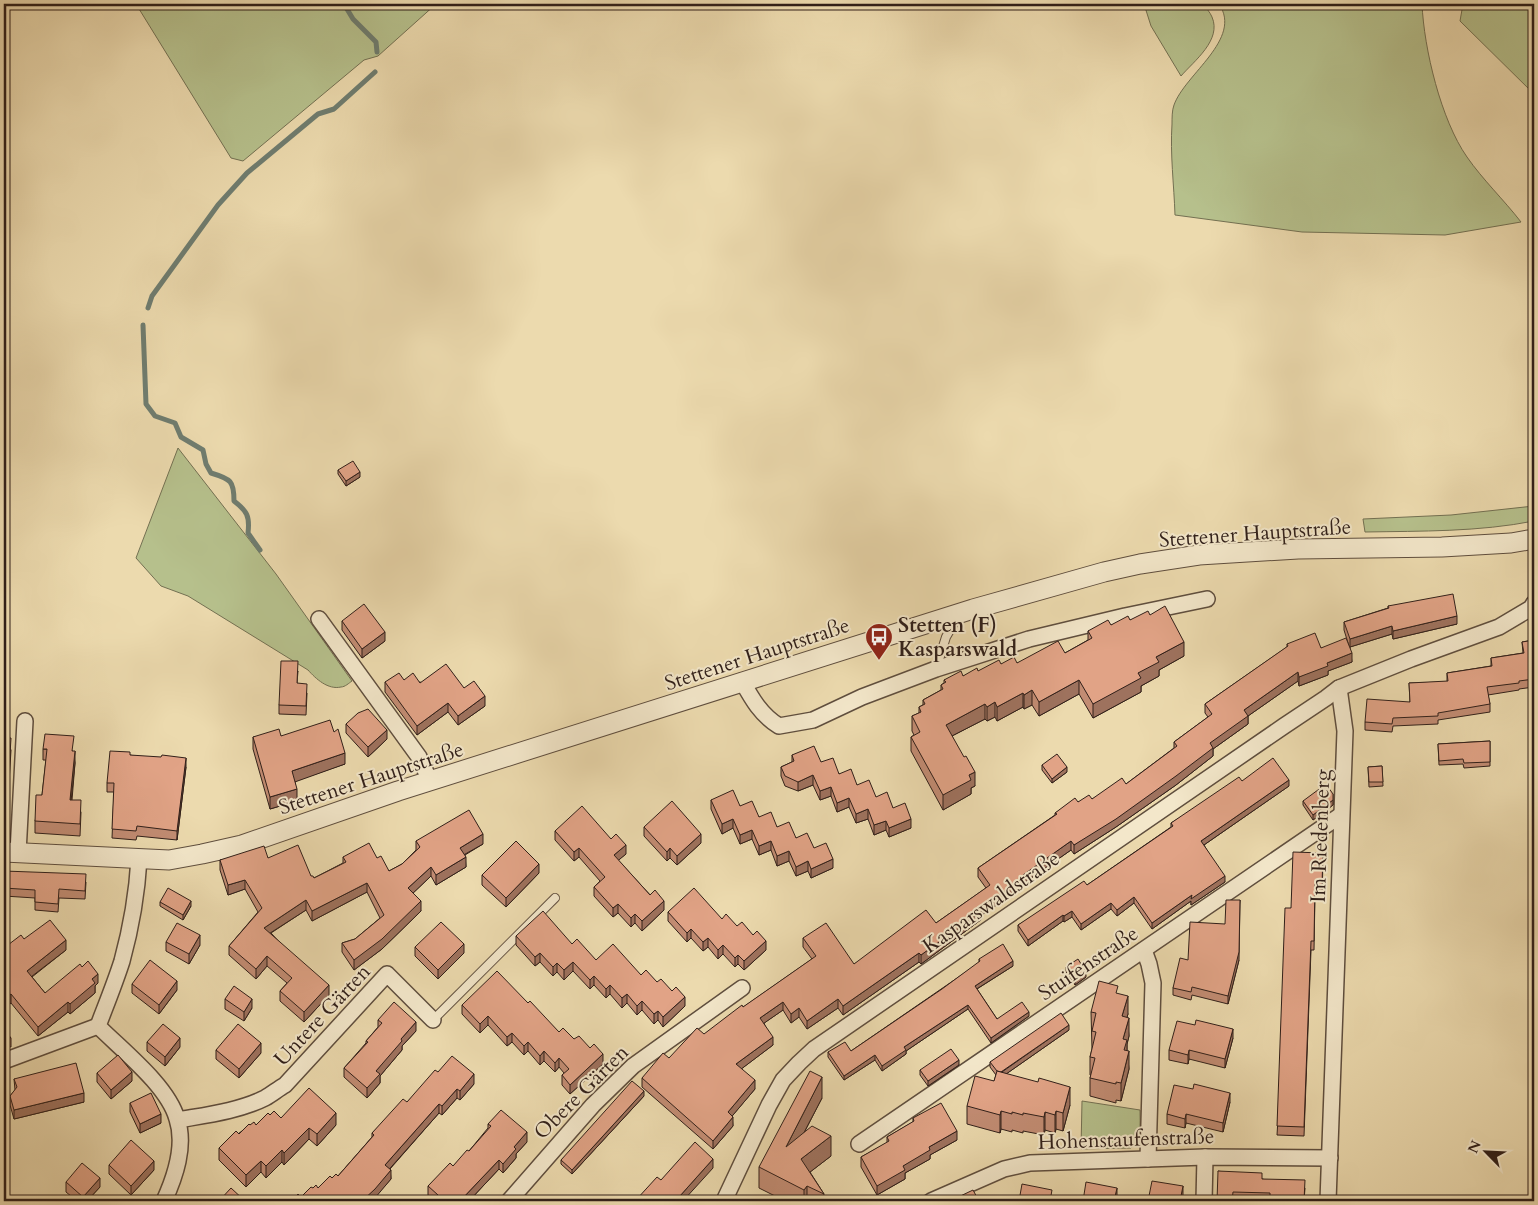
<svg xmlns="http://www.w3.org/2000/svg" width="1538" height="1205" font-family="Cardo,serif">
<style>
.green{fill:#b6c08c;stroke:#737052}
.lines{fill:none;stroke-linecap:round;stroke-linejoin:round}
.stream{stroke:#6f7d70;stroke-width:5}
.service-casing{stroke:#5f4e3e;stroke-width:10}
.minor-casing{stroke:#5f4e3e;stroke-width:18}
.tertiary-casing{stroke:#5f4e3e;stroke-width:21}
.service{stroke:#f3e7ca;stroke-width:8}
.minor{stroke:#f3e7ca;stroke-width:15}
.tertiary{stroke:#f3e7ca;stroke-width:19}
.wall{fill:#c28c73;stroke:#301f19}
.shaded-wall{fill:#9e725e;stroke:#301f19}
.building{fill:#e1a386;stroke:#301f19}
.labels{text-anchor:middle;stroke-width:4;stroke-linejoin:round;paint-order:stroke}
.street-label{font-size:21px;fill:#301f19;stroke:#f3e7ca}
.poi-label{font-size:21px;font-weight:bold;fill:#301f19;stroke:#f3e7ca;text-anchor:start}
</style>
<rect width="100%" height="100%" fill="#ecdaae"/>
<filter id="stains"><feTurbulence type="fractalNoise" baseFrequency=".004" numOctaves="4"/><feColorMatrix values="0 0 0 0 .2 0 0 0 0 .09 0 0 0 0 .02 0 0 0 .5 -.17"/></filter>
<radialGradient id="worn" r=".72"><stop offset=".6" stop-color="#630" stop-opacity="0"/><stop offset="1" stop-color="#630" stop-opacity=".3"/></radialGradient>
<!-- green -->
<g class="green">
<path d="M 136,4 L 436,4 L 378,56 L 364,60 L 243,161 L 231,158 Z"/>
<path d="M 1144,4 L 1203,4 C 1206,8 1210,12 1212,17 C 1222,40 1194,61 1181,76 L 1151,26 Z"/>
<path d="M 1219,4 L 1422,4 C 1424,49 1441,120 1467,157 C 1483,180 1504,200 1521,222 L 1445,235 L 1302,232 L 1175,215 C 1174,185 1170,154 1172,124 C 1172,118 1172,110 1174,105 C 1185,74 1243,39 1219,4 Z"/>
<path d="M 1463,4 L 1534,4 L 1534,94 L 1460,21 Z"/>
<path d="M 178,448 L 276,574 L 352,681 C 349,683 345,687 341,687 C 328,690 316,679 308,670 L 188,596 L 161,586 L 136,558 Z"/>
<path d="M 1534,506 L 1534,521 C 1479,532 1421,531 1365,532 L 1363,519 L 1451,515 Z"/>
<path d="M 1082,1101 L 1140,1110 C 1140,1123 1142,1139 1131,1148 L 1081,1149 Z"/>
</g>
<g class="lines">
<!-- stream -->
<g class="stream">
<path d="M 344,4 L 353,19 L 376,42 L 377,52"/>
<path d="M 148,308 L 152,296 L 218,205 L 247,173 L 318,114 L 334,109 L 375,72"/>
<path d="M 143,325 L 146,404 L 155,416 L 175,423 L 181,437 L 203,450 L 206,464 L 211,473 C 231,479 234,481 234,501 C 247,511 250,516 248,533 L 260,550"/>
</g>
<defs>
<g id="service">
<path d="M 936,669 L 946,637 L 957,618"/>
<path d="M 433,1020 L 555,898"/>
</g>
<g id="minor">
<path d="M 319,619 L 419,757 L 430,781"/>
<path d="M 742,681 C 752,699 761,715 779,726 L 813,720 L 862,697 L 936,669 L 1029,639 L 1125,616 L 1207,599"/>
<path d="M 18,853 L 25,721"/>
<path d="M 139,859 C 137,894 131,928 122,961 C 115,983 106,1005 98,1026 C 123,1051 168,1086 177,1119 C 186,1146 175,1177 164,1201"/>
<path d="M 1144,950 L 1149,964 L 1153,983 L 1148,1159"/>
<path d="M 4,1061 L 98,1026"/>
<path d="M 178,1120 C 206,1115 239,1111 265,1098 C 272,1094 278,1089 285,1085 L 387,974 L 433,1020"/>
<path d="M 859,1144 L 1341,815"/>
<path d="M 509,1201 L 593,1105 L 633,1066 L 742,988"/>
<path d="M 724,1201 L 769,1105 L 783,1080 L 799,1063 L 814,1049 L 1284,726 L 1326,698 L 1339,688 L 1411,659 L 1499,627 L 1531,608 L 1534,603"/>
<path d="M 931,1201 L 1004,1169 L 1030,1163 L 1205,1157 L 1330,1158"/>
<path d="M 1204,1201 L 1205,1157"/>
<path d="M 1328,1201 L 1345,731 L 1339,688"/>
</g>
<path id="tertiary" d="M 4,852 L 169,860 L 202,854 L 242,845 L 398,791 L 973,609 L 1104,572 L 1140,564 L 1199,555 L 1298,549 L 1442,547 L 1511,543 L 1534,539"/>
</defs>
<!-- service casing -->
<use href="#service" class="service-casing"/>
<!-- minor casing -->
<use href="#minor" class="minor-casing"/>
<!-- tertiary casing -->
<use href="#tertiary" class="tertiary-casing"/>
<!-- service -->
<use href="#service" class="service"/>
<!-- minor -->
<use href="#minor" class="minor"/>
<!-- tertiary -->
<use href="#tertiary" class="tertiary"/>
</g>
<!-- wall -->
<g class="wall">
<path d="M 338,470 L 360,477 L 346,486 L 338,474 Z"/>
<path d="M 1388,606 L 1457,624 L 1393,639 L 1392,634 L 1350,647 L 1352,662 L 1328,671 L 1328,675 L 1299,686 L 1298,681 L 1248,716 L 1248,724 L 1213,749 L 1213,756 L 1176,785 L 1116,827 L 1074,854 L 1071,850 L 1024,883 L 1024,886 L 982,915 L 982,919 L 921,964 L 919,962 L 843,1015 L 838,1008 L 807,1029 L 799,1017 L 791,1023 L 783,1010 L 764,1023 L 773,1045 L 741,1069 L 755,1089 L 732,1116 L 733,1126 L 713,1149 L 642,1087 L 642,1078 L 812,959 L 803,947 L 803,938 L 854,964 L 936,923 L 986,888 L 978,877 L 978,868 L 1055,815 L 1055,813 L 1078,802 L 1092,799 L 1126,784 L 1174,748 L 1174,742 L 1208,717 L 1205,713 L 1205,704 L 1287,647 L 1287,644 L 1321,648 L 1349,646 L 1344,630 L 1344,622 L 1388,608 Z"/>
<path d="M 1150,615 L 1184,656 L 1159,670 L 1159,676 L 1141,686 L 1141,692 L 1093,718 L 1079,694 L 1039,716 L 1032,705 L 1024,709 L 1023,707 L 997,721 L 995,717 L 987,721 L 985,719 L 952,736 L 975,786 L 971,788 L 971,794 L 943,810 L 911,751 L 911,737 L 914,735 L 912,731 L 912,716 L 919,713 L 919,707 L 923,705 L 923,700 L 941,690 L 941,685 L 944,683 L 944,680 L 963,676 L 1001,664 L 1017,663 L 1065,653 L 1088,640 L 1088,631 Z"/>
<path d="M 342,621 L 385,641 L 362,658 L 342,630 Z"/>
<path d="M 1534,640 L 1534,687 L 1519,689 L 1519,690 L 1488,695 L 1490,704 L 1490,712 L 1438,720 L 1438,724 L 1393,726 L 1392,732 L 1365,730 L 1365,722 L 1410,702 L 1409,683 L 1447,682 L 1447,673 L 1491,666 L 1491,658 L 1523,653 L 1522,642 Z"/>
<path d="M 298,671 L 297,683 L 307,693 L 306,715 L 279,714 L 279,705 Z"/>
<path d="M 404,680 L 464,688 L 485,706 L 458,725 L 448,712 L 417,735 L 385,692 L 385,682 Z"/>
<path d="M 346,724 L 387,739 L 368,757 L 346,733 Z"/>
<path d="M 281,736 L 345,764 L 295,781 L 297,801 L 270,809 L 253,749 L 253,737 Z"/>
<path d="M 4,738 L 11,750 L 9,783 L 8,782 L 4,836 Z"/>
<path d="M 1490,741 L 1490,766 L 1464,768 L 1463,764 L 1439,765 L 1438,744 Z"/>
<path d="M 43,749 L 73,751 L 75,763 L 72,800 L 81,812 L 80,836 L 35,833 L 35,821 L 42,795 L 46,760 L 43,760 Z"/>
<path d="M 130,755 L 186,767 L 177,840 L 137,836 L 136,840 L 112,838 L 114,792 L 107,792 L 107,783 Z"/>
<path d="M 792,755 L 821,762 L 893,808 L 911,828 L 889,837 L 886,830 L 874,835 L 868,819 L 856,823 L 849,807 L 837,812 L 831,796 L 820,800 L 813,785 L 798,791 L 785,786 L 781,776 L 781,767 L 792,762 Z"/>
<path d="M 1042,765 L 1067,772 L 1052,783 L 1042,770 Z"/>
<path d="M 1382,766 L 1383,786 L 1369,787 L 1368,767 Z"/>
<path d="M 1242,781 L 1289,786 L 1204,845 L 1225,882 L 1191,905 L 1191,901 L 1152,929 L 1134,903 L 1117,916 L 1111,909 L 1081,930 L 1072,917 L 1064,922 L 1063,921 L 1028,946 L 1018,931 L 1018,925 L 1087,885 L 1171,827 L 1171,823 Z"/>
<path d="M 1333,794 L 1333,805 L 1313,820 L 1303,805 L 1303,801 Z"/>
<path d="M 711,800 L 740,806 L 814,848 L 833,868 L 811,878 L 808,871 L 796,876 L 789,861 L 777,866 L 771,850 L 759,855 L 752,839 L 740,844 L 733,828 L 722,834 L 711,809 Z"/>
<path d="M 644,827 L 701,843 L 677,865 L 670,858 L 667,861 L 644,836 Z"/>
<path d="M 555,831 L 626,854 L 618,860 L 664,910 L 642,931 L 635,923 L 631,927 L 618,913 L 613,917 L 594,896 L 594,887 L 600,881 L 579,857 L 574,861 L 555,840 Z"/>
<path d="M 416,841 L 483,844 L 465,855 L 466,867 L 436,885 L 431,876 L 413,893 L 421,911 L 382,949 L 354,970 L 342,952 L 342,943 L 355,939 L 380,918 L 367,892 L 312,921 L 306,910 L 271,933 L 329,995 L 304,1022 L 280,1001 L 280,991 L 287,983 L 267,966 L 256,979 L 229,955 L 229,946 L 258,912 L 245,889 L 228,895 L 220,870 L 220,860 L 268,858 L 311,876 L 314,878 L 343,863 L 343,857 L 377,858 L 389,871 L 402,864 L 416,850 Z"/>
<path d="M 1323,862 L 1322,894 L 1315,894 L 1314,950 L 1311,950 L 1304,1136 L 1277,1135 L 1291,908 Z"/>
<path d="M 4,871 L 86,882 L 85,899 L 59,898 L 58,912 L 35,910 L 35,898 L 4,896 Z"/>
<path d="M 539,873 L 506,907 L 482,885 L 482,875 Z"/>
<path d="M 160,902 L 191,906 L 183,920 L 160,906 Z"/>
<path d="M 668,912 L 722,919 L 737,926 L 766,950 L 744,970 L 738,964 L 735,967 L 723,954 L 718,959 L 708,947 L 703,951 L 691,938 L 687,942 L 668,921 Z"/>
<path d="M 516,936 L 572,944 L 596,960 L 641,975 L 657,982 L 685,1006 L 663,1027 L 658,1020 L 654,1024 L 642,1010 L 637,1015 L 627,1003 L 622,1008 L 610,994 L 606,998 L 594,985 L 590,989 L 573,971 L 564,980 L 557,972 L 553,976 L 540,962 L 535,966 L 516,945 Z"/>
<path d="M 24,939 L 66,950 L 32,977 L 45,993 L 98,983 L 95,986 L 95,993 L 70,1014 L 68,1012 L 38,1036 L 11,1003 L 4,1009 L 4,948 Z"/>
<path d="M 166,942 L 200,945 L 189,964 L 166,951 Z"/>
<path d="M 415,947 L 464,953 L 438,979 L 415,956 Z"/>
<path d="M 979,959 L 1013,966 L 977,989 L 997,1019 L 1029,1016 L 991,1043 L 968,1009 L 906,1051 L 906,1054 L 882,1071 L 875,1060 L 844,1080 L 828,1057 L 828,1052 L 851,1051 L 979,963 Z"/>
<path d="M 1188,960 L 1239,960 L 1228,1004 L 1192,995 L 1191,1000 L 1173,995 L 1173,988 Z"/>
<path d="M 1066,967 L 1086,977 L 1075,985 L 1066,972 Z"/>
<path d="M 132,984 L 177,990 L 159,1014 L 132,993 Z"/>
<path d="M 1118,994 L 1128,1014 L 1127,1017 L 1129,1036 L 1127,1044 L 1127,1051 L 1129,1069 L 1121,1101 L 1116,1100 L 1116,1103 L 1090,1096 L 1090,1078 L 1091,1075 L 1090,1075 L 1090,1057 L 1092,1049 L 1091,1012 Z"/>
<path d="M 225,999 L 252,1008 L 244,1021 L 225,1009 Z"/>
<path d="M 528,1003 L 559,1032 L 574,1039 L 603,1064 L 570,1094 L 562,1085 L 562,1075 L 564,1073 L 559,1067 L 555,1072 L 544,1061 L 540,1065 L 528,1051 L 524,1055 L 512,1042 L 507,1046 L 488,1025 L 480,1033 L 462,1014 L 462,1005 Z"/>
<path d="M 378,1020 L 416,1031 L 402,1046 L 402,1050 L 380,1076 L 380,1083 L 367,1098 L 344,1077 L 344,1068 L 366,1043 L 366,1041 L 378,1027 Z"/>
<path d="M 1195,1025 L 1233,1038 L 1225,1068 L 1189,1059 L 1188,1064 L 1169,1060 L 1169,1050 Z"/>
<path d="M 4,1030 L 11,1038 L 11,1047 L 4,1045 Z"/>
<path d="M 1069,1030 L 1006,1074 L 1070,1105 L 1063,1131 L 1056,1129 L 1055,1133 L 1045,1130 L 1044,1135 L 1023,1131 L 1023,1133 L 1012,1130 L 1012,1132 L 1001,1129 L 1000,1133 L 967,1124 L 967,1106 L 994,1081 L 996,1075 L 990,1067 L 990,1062 Z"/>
<path d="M 147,1042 L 180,1047 L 165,1066 L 147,1051 Z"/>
<path d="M 216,1050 L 261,1053 L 239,1078 L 216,1059 Z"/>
<path d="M 959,1065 L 928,1086 L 920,1075 L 920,1070 Z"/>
<path d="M 438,1072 L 474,1084 L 460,1100 L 457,1098 L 442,1115 L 439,1113 L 390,1169 L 391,1179 L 371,1201 L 291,1201 L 301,1197 L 313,1188 L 318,1188 L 332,1178 L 338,1176 L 372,1137 L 372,1133 L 407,1102 Z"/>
<path d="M 97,1073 L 132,1081 L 111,1099 L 97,1082 Z"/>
<path d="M 14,1079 L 84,1102 L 14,1119 L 10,1105 L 10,1096 L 15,1090 Z"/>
<path d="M 644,1096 L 572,1174 L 561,1164 L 561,1160 Z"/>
<path d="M 822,1098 L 804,1133 L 831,1156 L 810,1172 L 824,1194 L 824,1201 L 785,1201 L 759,1188 L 759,1167 Z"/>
<path d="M 1230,1102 L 1223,1132 L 1186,1123 L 1185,1128 L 1167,1124 L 1167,1114 Z"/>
<path d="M 130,1103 L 161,1123 L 140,1133 L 130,1112 Z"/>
<path d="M 270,1115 L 281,1118 L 336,1125 L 317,1146 L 309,1139 L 284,1165 L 282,1162 L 266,1178 L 261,1172 L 246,1187 L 219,1160 L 219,1148 L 250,1125 L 256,1125 Z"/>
<path d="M 913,1118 L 957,1140 L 930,1155 L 930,1159 L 905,1173 L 905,1179 L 877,1195 L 861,1167 L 861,1157 L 887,1143 L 887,1137 L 913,1122 Z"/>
<path d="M 488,1124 L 527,1142 L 516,1154 L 516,1158 L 503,1173 L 499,1169 L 469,1201 L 432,1201 L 434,1200 L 428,1195 L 428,1186 L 453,1166 L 469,1151 L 488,1128 Z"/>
<path d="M 109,1165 L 154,1170 L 131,1195 L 109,1174 Z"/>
<path d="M 1218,1171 L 1262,1179 L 1305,1188 L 1304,1201 L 1270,1201 L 1233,1200 Z"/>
<path d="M 66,1182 L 100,1187 L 87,1201 L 77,1201 L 66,1192 Z"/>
</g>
<!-- shaded-wall -->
<g class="shaded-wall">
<path d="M 360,472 L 360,477 L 346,486 L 346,481 Z"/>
<path d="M 1457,616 L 1457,624 L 1393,639 L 1393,631 Z"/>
<path d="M 1392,626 L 1392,634 L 1350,647 L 1350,639 Z"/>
<path d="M 385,632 L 385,641 L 362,658 L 362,649 Z"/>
<path d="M 1184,642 L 1184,656 L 1159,670 L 1159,676 L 1141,686 L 1141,692 L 1093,718 L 1093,704 L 1138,673 L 1156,657 Z"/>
<path d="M 1352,653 L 1352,662 L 1328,671 L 1328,675 L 1299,686 L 1299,677 L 1327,663 Z"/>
<path d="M 1298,672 L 1298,681 L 1248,716 L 1248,724 L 1213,749 L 1213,756 L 1176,785 L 1116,827 L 1074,854 L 1074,845 L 1210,743 L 1244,710 Z"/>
<path d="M 1079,680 L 1079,694 L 1039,716 L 1039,702 Z"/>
<path d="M 1032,690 L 1032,705 L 1024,709 L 1024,695 Z"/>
<path d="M 1023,693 L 1023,707 L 997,721 L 997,707 Z"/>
<path d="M 485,696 L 485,706 L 458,725 L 458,716 Z"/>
<path d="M 995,702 L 995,717 L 987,721 L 987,707 Z"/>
<path d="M 448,703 L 448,712 L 417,735 L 417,726 Z"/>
<path d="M 985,704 L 985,719 L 946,739 L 946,725 Z"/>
<path d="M 387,730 L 387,739 L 368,757 L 368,747 Z"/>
<path d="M 75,751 L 75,763 L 70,811 L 70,800 Z"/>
<path d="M 345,753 L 345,764 L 292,783 L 292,771 Z"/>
<path d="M 186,758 L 186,767 L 177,840 L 177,831 Z"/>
<path d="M 1067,767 L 1067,772 L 1052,783 L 1052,779 Z"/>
<path d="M 8,771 L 8,782 L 4,836 L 4,824 Z"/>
<path d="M 975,772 L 975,786 L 971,788 L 971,794 L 943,810 L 943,795 L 969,775 Z"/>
<path d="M 813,775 L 813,785 L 798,791 L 798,782 Z"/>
<path d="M 1289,780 L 1289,786 L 1201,847 L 1201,841 Z"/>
<path d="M 831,787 L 831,796 L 820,800 L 820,791 Z"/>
<path d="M 297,789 L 297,801 L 270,809 L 270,797 Z"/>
<path d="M 849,798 L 849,807 L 837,812 L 837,803 Z"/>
<path d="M 1333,800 L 1333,805 L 1313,820 L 1313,815 Z"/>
<path d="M 868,809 L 868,819 L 856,823 L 856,814 Z"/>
<path d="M 733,819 L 733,828 L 722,834 L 722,824 Z"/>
<path d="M 911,819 L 911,828 L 889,837 L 889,828 Z"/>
<path d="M 886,821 L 886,830 L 874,835 L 874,825 Z"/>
<path d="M 752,830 L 752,839 L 740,844 L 740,835 Z"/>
<path d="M 483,834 L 483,844 L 460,857 L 460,848 Z"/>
<path d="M 701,834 L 701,843 L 677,865 L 677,856 Z"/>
<path d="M 771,841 L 771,850 L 759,855 L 759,846 Z"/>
<path d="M 1071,841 L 1071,850 L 1024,883 L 1024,886 L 982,915 L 982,919 L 921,964 L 921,955 L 1023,875 Z"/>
<path d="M 626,845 L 626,854 L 614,864 L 614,855 Z"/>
<path d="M 579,848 L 579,857 L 574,861 L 574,852 Z"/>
<path d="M 670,848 L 670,858 L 667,861 L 667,852 Z"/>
<path d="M 789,851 L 789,861 L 777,866 L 777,856 Z"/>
<path d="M 466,857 L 466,867 L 436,885 L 436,875 Z"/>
<path d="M 833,859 L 833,868 L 811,878 L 811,869 Z"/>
<path d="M 808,861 L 808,871 L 796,876 L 796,867 Z"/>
<path d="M 539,864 L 539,873 L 506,907 L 506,898 Z"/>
<path d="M 431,867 L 431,876 L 408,898 L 408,888 Z"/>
<path d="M 1225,876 L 1225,882 L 1191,905 L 1191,901 L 1152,929 L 1152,923 L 1192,895 Z"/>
<path d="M 245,880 L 245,889 L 228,895 L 228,885 Z"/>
<path d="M 367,883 L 367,892 L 312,921 L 312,911 Z"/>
<path d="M 1134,897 L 1134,903 L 1117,916 L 1117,910 Z"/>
<path d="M 306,900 L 306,910 L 264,937 L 264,928 Z"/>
<path d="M 1240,900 L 1239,960 L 1228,1004 L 1228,996 Z"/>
<path d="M 191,901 L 191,906 L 183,920 L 183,915 Z"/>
<path d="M 421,901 L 421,911 L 382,949 L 354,970 L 354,960 Z"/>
<path d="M 664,901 L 664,910 L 642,931 L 642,921 Z"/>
<path d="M 1111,903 L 1111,909 L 1081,930 L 1081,924 Z"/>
<path d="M 618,904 L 618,913 L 613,917 L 613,908 Z"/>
<path d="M 1072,911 L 1072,917 L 1064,922 L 1064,916 Z"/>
<path d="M 635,914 L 635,923 L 631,927 L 631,918 Z"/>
<path d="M 1063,915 L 1063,921 L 1028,946 L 1028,940 Z"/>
<path d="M 691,929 L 691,938 L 687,942 L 687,933 Z"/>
<path d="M 200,935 L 200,945 L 189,964 L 189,954 Z"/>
<path d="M 708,938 L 708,947 L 703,951 L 703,942 Z"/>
<path d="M 66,940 L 66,950 L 27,980 L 27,971 Z"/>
<path d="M 766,941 L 766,950 L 744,970 L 744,961 Z"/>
<path d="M 464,944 L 464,953 L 438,979 L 438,970 Z"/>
<path d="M 723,945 L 723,954 L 718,959 L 718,950 Z"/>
<path d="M 540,953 L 540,962 L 535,966 L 535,957 Z"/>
<path d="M 919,953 L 919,962 L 843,1015 L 843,1006 Z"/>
<path d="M 738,955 L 738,964 L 735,967 L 735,958 Z"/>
<path d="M 267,956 L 267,966 L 256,979 L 256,969 Z"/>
<path d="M 1013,961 L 1013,966 L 975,990 L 975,986 Z"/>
<path d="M 573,962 L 573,971 L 564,980 L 564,970 Z"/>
<path d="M 557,963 L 557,972 L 553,976 L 553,967 Z"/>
<path d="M 1086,972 L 1086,977 L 1075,985 L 1075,980 Z"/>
<path d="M 98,974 L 98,983 L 95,986 L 95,993 L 70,1014 L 70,1004 L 92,979 Z"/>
<path d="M 594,976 L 594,985 L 590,989 L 590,980 Z"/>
<path d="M 177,981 L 177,990 L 159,1014 L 159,1005 Z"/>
<path d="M 329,985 L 329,995 L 304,1022 L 304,1012 Z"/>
<path d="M 610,985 L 610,994 L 606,998 L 606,989 Z"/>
<path d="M 11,994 L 11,1003 L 4,1009 L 4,999 Z"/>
<path d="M 627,994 L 627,1003 L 622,1008 L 622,998 Z"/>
<path d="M 1128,996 L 1128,1014 L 1122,1034 L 1122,1016 Z"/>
<path d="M 685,997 L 685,1006 L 663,1027 L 663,1017 Z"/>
<path d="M 252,999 L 252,1008 L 244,1021 L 244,1012 Z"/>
<path d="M 838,999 L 838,1008 L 807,1029 L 807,1021 Z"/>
<path d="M 642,1001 L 642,1010 L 637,1015 L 637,1006 Z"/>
<path d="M 68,1002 L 68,1012 L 38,1036 L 38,1027 Z"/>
<path d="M 783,1002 L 783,1010 L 760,1026 L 760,1018 Z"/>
<path d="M 968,1005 L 968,1009 L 906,1051 L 906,1054 L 882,1071 L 882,1066 L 904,1047 Z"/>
<path d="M 799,1008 L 799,1017 L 791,1023 L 791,1014 Z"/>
<path d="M 658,1011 L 658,1020 L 654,1024 L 654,1014 Z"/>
<path d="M 1029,1012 L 1029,1016 L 991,1043 L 991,1038 Z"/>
<path d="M 488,1016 L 488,1025 L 480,1033 L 480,1024 Z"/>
<path d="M 1129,1018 L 1129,1036 L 1127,1044 L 1127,1058 L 1124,1068 L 1123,1039 Z"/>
<path d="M 416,1022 L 416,1031 L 402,1046 L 402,1050 L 380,1076 L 380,1083 L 367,1098 L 367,1088 L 376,1071 L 401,1039 Z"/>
<path d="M 1069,1025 L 1069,1030 L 999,1079 L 999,1074 Z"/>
<path d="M 1233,1029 L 1233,1038 L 1225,1068 L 1225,1059 Z"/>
<path d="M 512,1033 L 512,1042 L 507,1046 L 507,1037 Z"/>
<path d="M 773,1037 L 773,1045 L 736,1073 L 736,1064 Z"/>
<path d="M 180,1038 L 180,1047 L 165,1066 L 165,1057 Z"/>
<path d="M 528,1042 L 528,1051 L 524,1055 L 524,1046 Z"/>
<path d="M 261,1043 L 261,1053 L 239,1078 L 239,1069 Z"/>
<path d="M 1189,1050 L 1189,1059 L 1188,1064 L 1188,1055 Z"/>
<path d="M 544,1051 L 544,1061 L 540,1065 L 540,1056 Z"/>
<path d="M 1129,1051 L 1129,1069 L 1121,1101 L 1121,1083 Z"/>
<path d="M 603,1054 L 603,1064 L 570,1094 L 570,1085 Z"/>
<path d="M 875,1055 L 875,1060 L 844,1080 L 844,1076 Z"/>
<path d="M 559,1058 L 559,1067 L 555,1072 L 555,1063 Z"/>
<path d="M 959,1060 L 959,1065 L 928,1086 L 928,1081 Z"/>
<path d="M 132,1072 L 132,1081 L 111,1099 L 111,1090 Z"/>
<path d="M 474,1074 L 474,1084 L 460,1100 L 460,1091 Z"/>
<path d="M 822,1077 L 822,1098 L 786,1167 L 786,1147 Z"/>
<path d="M 755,1080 L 755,1089 L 728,1121 L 728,1112 Z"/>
<path d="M 1070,1087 L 1070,1105 L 1063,1131 L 1063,1113 Z"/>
<path d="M 457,1089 L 457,1098 L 442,1115 L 442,1106 Z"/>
<path d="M 644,1091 L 644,1096 L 572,1174 L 572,1170 Z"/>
<path d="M 84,1093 L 84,1102 L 14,1119 L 14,1110 Z"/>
<path d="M 1230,1093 L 1230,1102 L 1223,1132 L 1223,1123 Z"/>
<path d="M 439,1104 L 439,1113 L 385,1174 L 385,1165 Z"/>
<path d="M 1001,1111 L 1001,1129 L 1000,1133 L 1000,1115 Z"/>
<path d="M 1056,1111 L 1056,1129 L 1055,1133 L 1055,1115 Z"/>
<path d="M 1045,1112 L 1045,1130 L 1044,1135 L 1044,1117 Z"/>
<path d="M 336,1113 L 336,1125 L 317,1146 L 317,1134 Z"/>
<path d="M 161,1114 L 161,1123 L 140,1133 L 140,1124 Z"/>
<path d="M 1186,1114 L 1186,1123 L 1185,1128 L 1185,1119 Z"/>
<path d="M 733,1117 L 733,1126 L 713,1149 L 713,1141 Z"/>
<path d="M 309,1128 L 309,1139 L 284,1165 L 284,1153 Z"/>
<path d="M 957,1131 L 957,1140 L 930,1155 L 930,1159 L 905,1173 L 905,1179 L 877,1195 L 877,1186 L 903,1166 L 929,1147 Z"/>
<path d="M 527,1132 L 527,1142 L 516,1154 L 516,1158 L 503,1173 L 503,1164 L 514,1147 Z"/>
<path d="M 831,1136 L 831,1156 L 801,1179 L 801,1159 Z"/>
<path d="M 282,1150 L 282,1162 L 266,1178 L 266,1166 Z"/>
<path d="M 713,1159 L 713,1168 L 683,1201 L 679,1197 Z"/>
<path d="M 499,1160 L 499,1169 L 469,1201 L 460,1201 Z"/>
<path d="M 154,1161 L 154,1170 L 131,1195 L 131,1186 Z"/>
<path d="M 261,1161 L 261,1172 L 246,1187 L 246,1175 Z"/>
<path d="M 391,1170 L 391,1179 L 375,1198 L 371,1201 L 362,1201 Z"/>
<path d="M 100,1178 L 100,1187 L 87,1201 L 83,1201 L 83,1197 Z"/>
<path d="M 807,1186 L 807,1201 L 804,1201 L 804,1190 Z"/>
<path d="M 1183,1186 L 1183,1196 L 1182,1201 L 1180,1201 Z"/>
<path d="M 1117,1188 L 1117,1197 L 1116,1201 L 1114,1201 Z"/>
</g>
<!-- building -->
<g class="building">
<path d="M 353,461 L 360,472 L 346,481 L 338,470 Z"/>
<path d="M 1453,594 L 1457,616 L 1393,631 L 1392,626 L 1350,639 L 1344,622 L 1389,608 L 1388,606 Z"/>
<path d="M 364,604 L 385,632 L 362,649 L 342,621 Z"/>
<path d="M 1165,606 L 1184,642 L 1156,657 L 1159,662 L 1138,673 L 1141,678 L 1093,704 L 1079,680 L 1039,702 L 1032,690 L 1024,695 L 1023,693 L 997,707 L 995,702 L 987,707 L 985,704 L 946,725 L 964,757 L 966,756 L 975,772 L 969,775 L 971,780 L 943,795 L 911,737 L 920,732 L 912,716 L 921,712 L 919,707 L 925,704 L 923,700 L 943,689 L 941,685 L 946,682 L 944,680 L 961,671 L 963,676 L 977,668 L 978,671 L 999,660 L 1001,664 L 1014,657 L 1017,663 L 1058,641 L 1065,653 L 1092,638 L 1088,631 L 1108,620 L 1111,625 L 1128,616 L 1130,620 L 1148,611 L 1150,615 Z"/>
<path d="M 1315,633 L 1321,648 L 1346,638 L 1352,653 L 1327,663 L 1328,666 L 1299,677 L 1298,672 L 1244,710 L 1248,716 L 1210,743 L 1213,748 L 1176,776 L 1116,819 L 1074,845 L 1071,841 L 1023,875 L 1024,878 L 980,908 L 982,911 L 921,955 L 919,953 L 843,1006 L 838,999 L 807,1021 L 799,1008 L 791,1014 L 783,1002 L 760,1018 L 773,1037 L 736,1064 L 755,1080 L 728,1112 L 733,1117 L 713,1141 L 642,1078 L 663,1053 L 669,1058 L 697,1028 L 704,1034 L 742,1005 L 743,1007 L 816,956 L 803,938 L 826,923 L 854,964 L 926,910 L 936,923 L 990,885 L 978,868 L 1057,814 L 1055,813 L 1075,798 L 1078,802 L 1089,795 L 1092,799 L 1122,778 L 1126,784 L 1177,746 L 1174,742 L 1212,714 L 1205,704 L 1288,646 L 1287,644 Z"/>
<path d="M 1534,640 L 1534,679 L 1519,681 L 1519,683 L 1487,687 L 1490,704 L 1438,713 L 1438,716 L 1393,718 L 1392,724 L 1365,722 L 1367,699 L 1410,702 L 1409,683 L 1448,681 L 1447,673 L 1492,666 L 1491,658 L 1524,653 L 1522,642 Z"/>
<path d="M 281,661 L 298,661 L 297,683 L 307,684 L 306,706 L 279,705 Z"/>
<path d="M 446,664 L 464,688 L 474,681 L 485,696 L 458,716 L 448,703 L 417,726 L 385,682 L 399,673 L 404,680 L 413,673 L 420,683 Z"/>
<path d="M 368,709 L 387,730 L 368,747 L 346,724 L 358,713 Z"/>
<path d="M 330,720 L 334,732 L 338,729 L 345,753 L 292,771 L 297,789 L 270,797 L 253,737 L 279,729 L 281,736 Z"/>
<path d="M 45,734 L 74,736 L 72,751 L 75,751 L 70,800 L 81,800 L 80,824 L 35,821 L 36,795 L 42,795 L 47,749 L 43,749 Z"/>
<path d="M 4,738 L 11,738 L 9,771 L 8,771 L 4,824 Z"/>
<path d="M 1490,741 L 1490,762 L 1464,763 L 1463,759 L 1439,761 L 1438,744 Z"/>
<path d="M 814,746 L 821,762 L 833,758 L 839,774 L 851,769 L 857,785 L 869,780 L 876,797 L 887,792 L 893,808 L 905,803 L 911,819 L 889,828 L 886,821 L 874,825 L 868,809 L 856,814 L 849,798 L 837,803 L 831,787 L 820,791 L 813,775 L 798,782 L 785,776 L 781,767 L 794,761 L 792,755 Z"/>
<path d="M 110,751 L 130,752 L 130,755 L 161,757 L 162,755 L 186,758 L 177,831 L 137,826 L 136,831 L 112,829 L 114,783 L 107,783 Z"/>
<path d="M 1057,754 L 1067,767 L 1052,779 L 1042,765 Z"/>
<path d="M 1273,758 L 1289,780 L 1201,841 L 1225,876 L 1191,899 L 1192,895 L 1152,923 L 1134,897 L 1117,910 L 1111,903 L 1081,924 L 1072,911 L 1064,916 L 1063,915 L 1028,940 L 1018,925 L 1084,881 L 1087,885 L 1173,826 L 1171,823 L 1239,777 L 1242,781 Z"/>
<path d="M 1382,766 L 1383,782 L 1369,782 L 1368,767 Z"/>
<path d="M 1326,784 L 1333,794 L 1333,800 L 1313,815 L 1303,801 Z"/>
<path d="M 733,790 L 740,806 L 752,801 L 759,817 L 771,812 L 777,827 L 789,822 L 796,838 L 807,833 L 814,848 L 826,843 L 833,859 L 811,869 L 808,861 L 796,867 L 789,851 L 777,856 L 771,841 L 759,846 L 752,830 L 740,835 L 733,819 L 722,824 L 711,800 Z"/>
<path d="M 672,801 L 701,834 L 677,856 L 670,848 L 667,852 L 644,827 Z"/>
<path d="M 582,806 L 611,839 L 616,834 L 626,845 L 614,855 L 650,895 L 655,890 L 664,901 L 642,921 L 635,914 L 631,918 L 618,904 L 613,908 L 594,887 L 605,877 L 579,848 L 574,852 L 555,831 Z"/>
<path d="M 469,810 L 483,834 L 460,848 L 466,857 L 436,875 L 431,867 L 408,888 L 421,901 L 382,939 L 354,960 L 342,943 L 355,939 L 384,915 L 367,883 L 312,911 L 306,900 L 264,928 L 329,985 L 304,1012 L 280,991 L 292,978 L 267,956 L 256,969 L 229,946 L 262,908 L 245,880 L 228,885 L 220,860 L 264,846 L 268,858 L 298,845 L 311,876 L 313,876 L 314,878 L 346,862 L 343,857 L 369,843 L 377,858 L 381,856 L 389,871 L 402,864 L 420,847 L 416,841 Z"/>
<path d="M 516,841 L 539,864 L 506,898 L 482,875 Z"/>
<path d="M 1293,852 L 1323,853 L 1322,885 L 1315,884 L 1314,941 L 1311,941 L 1304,1127 L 1277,1126 L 1285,908 L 1291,908 Z"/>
<path d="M 4,871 L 86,874 L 85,891 L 59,889 L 58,904 L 35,902 L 35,890 L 4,888 Z"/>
<path d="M 168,888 L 191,901 L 183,915 L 160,902 Z"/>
<path d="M 694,888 L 722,919 L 726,914 L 737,926 L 742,922 L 753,935 L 757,931 L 766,941 L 744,961 L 738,955 L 735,958 L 723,945 L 718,950 L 708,938 L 703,942 L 691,929 L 687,933 L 668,912 Z"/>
<path d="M 1226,900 L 1240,900 L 1239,952 L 1228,996 L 1192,987 L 1191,992 L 1173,988 L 1180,958 L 1188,960 L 1190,922 L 1225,924 Z"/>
<path d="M 543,911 L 572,944 L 577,939 L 596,960 L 613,944 L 641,975 L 646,970 L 657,982 L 661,979 L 672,991 L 676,987 L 685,997 L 663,1017 L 658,1011 L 654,1014 L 642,1001 L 637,1006 L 627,994 L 622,998 L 610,985 L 606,989 L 594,976 L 590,980 L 573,962 L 564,970 L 557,963 L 553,967 L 540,953 L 535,957 L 516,936 Z"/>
<path d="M 50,920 L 66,940 L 27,971 L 45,993 L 80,964 L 82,967 L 88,961 L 98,974 L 92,979 L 95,983 L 70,1004 L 68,1002 L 38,1027 L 11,994 L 4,999 L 4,969 L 5,969 L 4,967 L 4,948 L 21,935 L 24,939 Z"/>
<path d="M 441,922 L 464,944 L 438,970 L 415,947 Z"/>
<path d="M 177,923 L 200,935 L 189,954 L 166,942 Z"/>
<path d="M 1003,944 L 1013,961 L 975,986 L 997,1019 L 1022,1002 L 1029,1012 L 991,1038 L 968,1005 L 904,1047 L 906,1050 L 882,1066 L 875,1055 L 844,1076 L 828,1052 L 845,1042 L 851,1051 L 942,989 L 980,961 L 979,959 Z"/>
<path d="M 1078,959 L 1086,972 L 1075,980 L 1066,967 Z"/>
<path d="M 150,960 L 177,981 L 159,1005 L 132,984 Z"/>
<path d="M 497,971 L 528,1003 L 530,1001 L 559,1032 L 563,1028 L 574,1039 L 579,1036 L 590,1048 L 594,1044 L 603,1054 L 570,1085 L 562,1075 L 569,1069 L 559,1058 L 555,1063 L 544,1051 L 540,1056 L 528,1042 L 524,1046 L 512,1033 L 507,1037 L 488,1016 L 480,1024 L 462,1005 Z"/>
<path d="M 1099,981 L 1118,986 L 1116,993 L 1128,996 L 1122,1016 L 1129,1018 L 1123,1039 L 1127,1040 L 1124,1050 L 1129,1051 L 1121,1083 L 1116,1082 L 1116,1084 L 1090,1078 L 1095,1058 L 1090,1057 L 1096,1032 L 1092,1031 L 1096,1013 L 1091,1012 Z"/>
<path d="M 234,986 L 252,999 L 244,1012 L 225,999 Z"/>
<path d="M 394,1002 L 416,1022 L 401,1039 L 402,1041 L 376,1071 L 380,1074 L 367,1088 L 344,1068 L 368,1042 L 366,1041 L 382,1023 L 378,1020 Z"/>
<path d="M 1061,1013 L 1069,1025 L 1001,1072 L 997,1071 L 990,1062 Z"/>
<path d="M 1196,1020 L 1233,1029 L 1225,1059 L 1189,1050 L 1188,1055 L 1169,1050 L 1177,1021 L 1195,1025 Z"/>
<path d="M 163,1024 L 180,1038 L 165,1057 L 147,1042 Z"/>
<path d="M 238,1024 L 261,1043 L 239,1069 L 216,1050 Z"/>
<path d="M 4,1030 L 11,1038 L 4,1035 Z"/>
<path d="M 951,1049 L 959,1060 L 928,1081 L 920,1070 Z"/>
<path d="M 118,1055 L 132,1072 L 111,1090 L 97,1073 Z"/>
<path d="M 452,1056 L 474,1074 L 460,1091 L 457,1089 L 442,1106 L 439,1104 L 385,1165 L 391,1170 L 375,1189 L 362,1201 L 291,1201 L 298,1194 L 301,1197 L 311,1187 L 313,1188 L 316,1185 L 318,1188 L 330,1176 L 332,1178 L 336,1174 L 338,1176 L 374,1135 L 372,1133 L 403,1099 L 407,1102 L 435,1070 L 438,1072 Z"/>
<path d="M 76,1063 L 84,1093 L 14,1110 L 10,1096 L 17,1087 L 14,1079 Z"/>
<path d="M 810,1071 L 822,1077 L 786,1147 L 812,1126 L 831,1136 L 801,1159 L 824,1194 L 807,1186 L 804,1190 L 759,1167 Z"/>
<path d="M 997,1071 L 1038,1082 L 1039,1078 L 1070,1087 L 1063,1113 L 1056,1111 L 1055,1115 L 1045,1112 L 1044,1117 L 1023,1113 L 1023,1115 L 1012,1112 L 1012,1114 L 1001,1111 L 1000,1115 L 967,1106 L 975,1076 L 994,1081 Z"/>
<path d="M 632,1081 L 644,1091 L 572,1170 L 561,1160 Z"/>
<path d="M 1194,1084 L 1230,1093 L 1223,1123 L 1186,1114 L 1185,1119 L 1167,1114 L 1174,1085 L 1193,1089 Z"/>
<path d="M 309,1088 L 336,1113 L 317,1134 L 309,1128 L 284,1153 L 282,1150 L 266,1166 L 261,1161 L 246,1175 L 219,1148 L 236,1131 L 239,1134 L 249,1124 L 250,1125 L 254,1122 L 256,1125 L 268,1113 L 270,1115 L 274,1111 L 281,1118 Z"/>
<path d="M 151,1093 L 161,1114 L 140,1124 L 130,1103 Z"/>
<path d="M 941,1103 L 957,1131 L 929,1147 L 930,1150 L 903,1166 L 905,1170 L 877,1186 L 861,1157 L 889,1141 L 887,1137 L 914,1121 L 913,1118 Z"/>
<path d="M 501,1110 L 527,1132 L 514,1147 L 516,1149 L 503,1164 L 499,1160 L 460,1201 L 432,1201 L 438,1195 L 428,1186 L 450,1163 L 453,1166 L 467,1150 L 469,1151 L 491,1126 L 488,1124 Z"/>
<path d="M 131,1140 L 154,1161 L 131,1186 L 109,1165 Z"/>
<path d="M 695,1142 L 713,1159 L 679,1197 L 684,1201 L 637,1201 L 636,1200 L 657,1177 L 661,1180 Z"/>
<path d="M 82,1163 L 100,1178 L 83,1197 L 66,1182 Z"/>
<path d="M 1218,1171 L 1262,1173 L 1262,1179 L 1305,1180 L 1304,1201 L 1270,1201 L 1270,1193 L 1233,1192 L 1232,1201 L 1217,1201 Z"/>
<path d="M 1152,1181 L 1183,1186 L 1180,1201 L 1148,1201 Z"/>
<path d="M 1086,1182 L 1117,1188 L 1114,1201 L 1083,1201 Z"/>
<path d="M 1022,1184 L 1052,1190 L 1050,1201 L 1019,1201 Z"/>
<path d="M 231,1188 L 245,1201 L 219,1201 Z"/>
<path d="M 973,1190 L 979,1201 L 950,1201 Z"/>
<path d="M 560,1196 L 563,1201 L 550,1201 Z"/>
</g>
<!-- icons -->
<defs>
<symbol id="bus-pin" viewBox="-11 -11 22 30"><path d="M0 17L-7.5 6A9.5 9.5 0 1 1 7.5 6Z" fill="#8f2418" stroke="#f3e7ca"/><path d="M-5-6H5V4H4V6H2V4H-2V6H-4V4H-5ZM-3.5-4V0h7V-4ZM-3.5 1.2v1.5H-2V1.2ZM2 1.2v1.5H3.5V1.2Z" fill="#fff"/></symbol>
</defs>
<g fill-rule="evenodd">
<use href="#bus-pin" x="863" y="621" width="32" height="43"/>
</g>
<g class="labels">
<!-- street labels -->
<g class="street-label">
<text transform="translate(1255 533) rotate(-4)" y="7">Stettener Hauptstraße</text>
<text transform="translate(757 654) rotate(-18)" y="7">Stettener Hauptstraße</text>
<text transform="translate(371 778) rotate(-18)" y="7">Stettener Hauptstraße</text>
<text transform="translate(1320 836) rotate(-88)" y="7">Im Riedenberg</text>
<text transform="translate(991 902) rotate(-35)" y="7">Kasparswaldstraße</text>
<text transform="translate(1088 963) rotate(-34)" y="7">Stuifenstraße</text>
<text transform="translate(322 1015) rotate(-47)" y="7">Untere Gärten</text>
<text transform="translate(581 1092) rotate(-45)" y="7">Obere Gärten</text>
<text transform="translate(1126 1139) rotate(-2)" y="7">Hohenstaufenstraße</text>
</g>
<!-- poi labels -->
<g class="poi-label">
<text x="898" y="632">Stetten (F)<tspan x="898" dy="24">Kasparswald</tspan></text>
</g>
</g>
<!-- margin -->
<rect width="1538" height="1205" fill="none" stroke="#ecdaae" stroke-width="20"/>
<rect x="5" y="5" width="1528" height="1195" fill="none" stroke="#301f19" stroke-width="2.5"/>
<rect x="10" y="10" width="1518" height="1185" fill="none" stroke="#301f19"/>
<!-- north arrow -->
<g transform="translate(1486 1152) rotate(294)" stroke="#f3e7ca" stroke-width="4" paint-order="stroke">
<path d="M0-4L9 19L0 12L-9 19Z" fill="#301f19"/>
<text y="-8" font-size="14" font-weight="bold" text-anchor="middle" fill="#301f19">N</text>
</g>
<rect width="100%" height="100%" filter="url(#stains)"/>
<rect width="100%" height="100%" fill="url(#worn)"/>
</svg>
